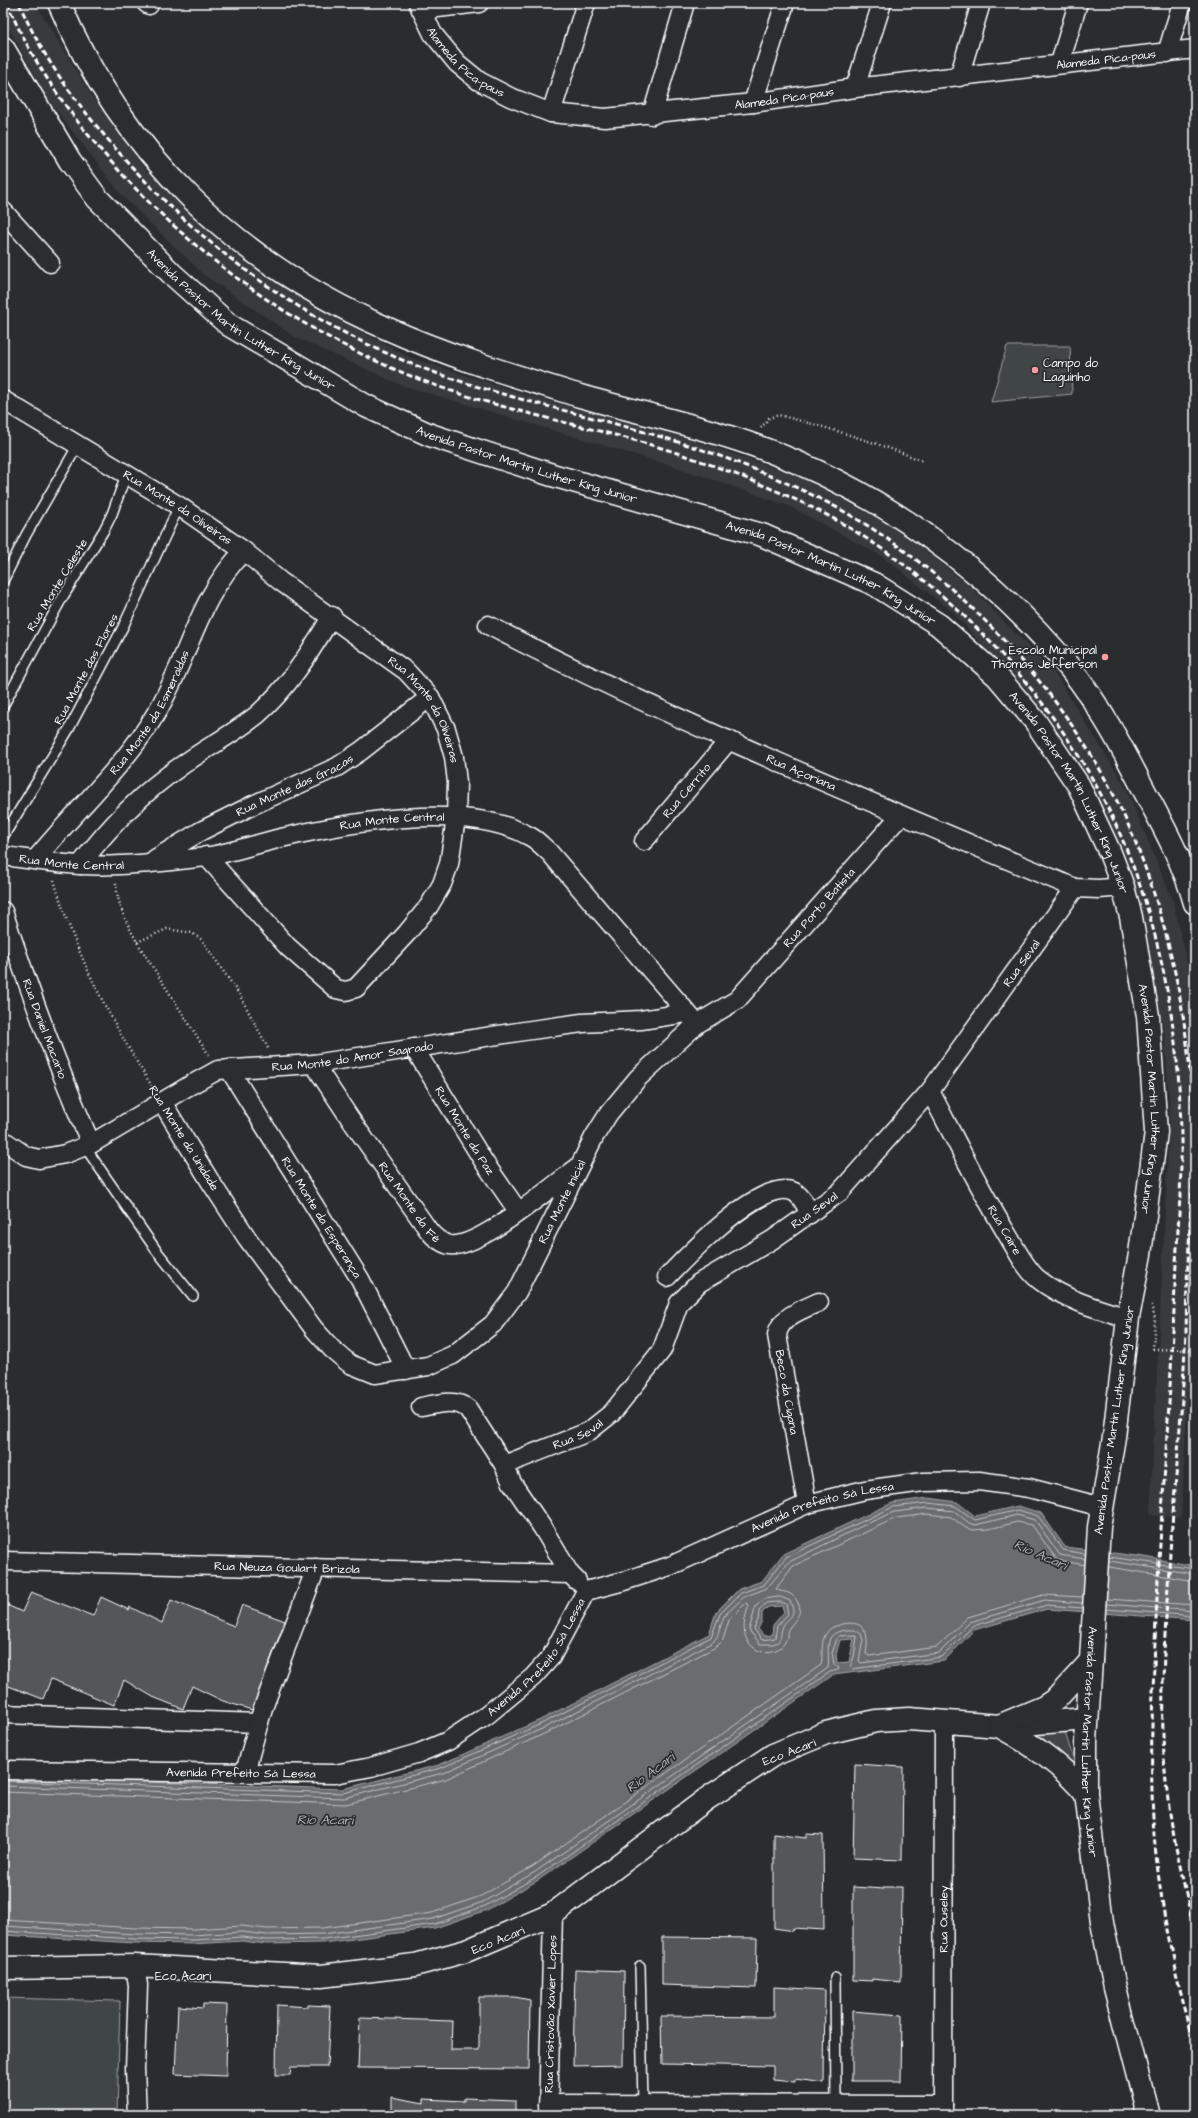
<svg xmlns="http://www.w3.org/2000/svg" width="1198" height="2118" font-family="'Architects Daughter',sans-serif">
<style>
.built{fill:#373a3b}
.green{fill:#414445;stroke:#a0a2a2}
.water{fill:#6a6c6d;stroke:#a6a7a7;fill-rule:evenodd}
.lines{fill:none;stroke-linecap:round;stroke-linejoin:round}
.shore{stroke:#c3c4c5;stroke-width:1}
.building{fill:#555758;stroke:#fff}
.service-casing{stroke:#fff;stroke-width:12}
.minor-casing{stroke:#fff;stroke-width:21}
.tertiary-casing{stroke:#fff;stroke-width:25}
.primary-casing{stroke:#fff;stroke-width:25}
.path{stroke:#fff;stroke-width:2.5;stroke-dasharray:1 3;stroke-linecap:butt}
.service{stroke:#2a2d2e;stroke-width:9}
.minor{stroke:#2a2d2e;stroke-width:18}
.tertiary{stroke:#2a2d2e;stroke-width:22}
.primary{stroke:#2a2d2e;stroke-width:22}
.rail{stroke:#fff;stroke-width:3;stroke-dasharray:6 3;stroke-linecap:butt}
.path-bridge{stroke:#fff;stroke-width:2.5;stroke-dasharray:1 3;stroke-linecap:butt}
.poi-dot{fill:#ff9aa2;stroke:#2a2d2e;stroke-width:1.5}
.labels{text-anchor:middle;stroke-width:3.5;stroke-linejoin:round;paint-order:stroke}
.street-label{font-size:12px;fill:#fff;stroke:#2a2d2e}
.poi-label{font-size:12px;fill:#fff;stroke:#2a2d2e;text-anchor:start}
.water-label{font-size:13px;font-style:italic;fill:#b4b6b6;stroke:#2a2d2e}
</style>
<rect width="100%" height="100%" fill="#2a2d2e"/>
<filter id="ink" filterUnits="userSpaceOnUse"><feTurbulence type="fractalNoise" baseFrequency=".025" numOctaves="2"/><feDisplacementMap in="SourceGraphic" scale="8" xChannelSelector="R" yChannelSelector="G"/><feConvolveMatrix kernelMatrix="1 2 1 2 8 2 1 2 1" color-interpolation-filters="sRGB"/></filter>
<g filter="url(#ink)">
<!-- built -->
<path class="built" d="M 3,3 L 35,3 L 91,95 L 145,169 L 227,247 L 309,304 L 411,358 L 524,394 L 690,439 L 803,478 L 899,530 L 970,586 L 1055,674 L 1124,784 L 1173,901 L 1195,998 L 1195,1261 L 1181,1518 L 1150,1515 L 1170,1111 L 1164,1032 L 1141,917 L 1036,706 L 953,612 L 883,557 L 789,506 L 676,467 L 401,385 L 295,337 L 204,275 L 123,197 L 49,101 L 3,18 Z"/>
<!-- green -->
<g class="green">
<path d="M 1007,346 L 1070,346 L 1072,394 L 991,402 Z"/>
<path d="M 1064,1729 L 1075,1764 L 1024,1732 Z"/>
<path d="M 3,1998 L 120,2001 L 117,2115 L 3,2115 Z"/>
</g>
<!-- water -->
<path class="water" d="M 928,1498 L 957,1502 L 975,1516 L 1018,1506 L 1041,1513 L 1065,1547 L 1145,1557 L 1195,1566 L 1195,1620 L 1047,1609 L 974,1630 L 944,1661 L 833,1675 L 540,1879 L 487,1910 L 435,1928 L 323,1943 L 266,1944 L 242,1941 L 193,1944 L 135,1943 L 3,1935 L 3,1777 L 342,1789 L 439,1765 L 540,1720 L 709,1634 L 716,1612 L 739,1589 L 762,1581 L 783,1554 L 892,1503 ZM 782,1606 L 784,1612 L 773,1625 L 772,1635 L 764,1636 L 758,1629 L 762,1621 L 762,1613 L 768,1607 ZM 854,1639 L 849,1662 L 837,1663 L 836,1654 L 840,1640 Z"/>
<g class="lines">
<!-- shore -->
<g class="shore">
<path d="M 1109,1557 L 1195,1569"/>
<path d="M 1109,1561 L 1195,1574"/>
<path d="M 1109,1567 L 1195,1581"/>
<path d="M 781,1597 L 790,1601 C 799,1620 785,1616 782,1629 C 780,1634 782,1637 778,1642 L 773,1644 L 760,1644 L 749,1630 L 756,1606 L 765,1599 Z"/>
<path d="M 1107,1599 L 1195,1605"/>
<path d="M 781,1602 L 786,1604 L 788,1614 L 777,1626 L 775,1638 L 762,1640 L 754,1629 L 758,1620 L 759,1611 L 766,1603 Z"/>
<path d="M 1106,1604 L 1195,1611"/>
<path d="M 1106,1609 L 1195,1616"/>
<path d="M 3,1781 L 343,1793 L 441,1768 L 541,1724 L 711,1637 L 720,1614 L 741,1593 L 764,1585 L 786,1557 L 893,1507 L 928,1503 L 955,1506 L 975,1520 L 1018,1510 L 1038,1516 L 1063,1550 L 1085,1554"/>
<path d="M 3,1786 L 344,1798 L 443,1773 L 544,1728 L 713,1642 L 717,1637 L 724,1616 L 744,1597 L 767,1588 L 789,1562 L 864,1525 L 894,1512 L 928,1508 L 954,1511 L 969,1523 L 975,1525 L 1017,1515 L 1035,1520 L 1060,1555 L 1085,1559"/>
<path d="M 3,1792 L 346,1804 L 446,1779 L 546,1733 L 716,1647 L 723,1640 L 729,1620 L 746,1603 L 749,1605 C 743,1622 739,1641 759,1651 C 769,1653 782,1651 786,1640 C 788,1636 786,1632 789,1628 C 797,1617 805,1612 795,1598 C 789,1590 781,1593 776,1589 L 793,1566 L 896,1518 L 928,1514 L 951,1517 L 966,1528 L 973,1530 L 989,1529 L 1017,1522 L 1032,1525 L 1057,1560 L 1085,1565"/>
<path d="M 3,1920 L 136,1928 L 193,1929 L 242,1926 L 267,1929 L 322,1928 L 432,1913 L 481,1896 L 532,1867 L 821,1665 C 824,1652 818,1636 833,1627 C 860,1617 871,1627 866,1654 L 869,1656 L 937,1647 L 968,1617 L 1043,1595 L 1083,1597"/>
<path d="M 3,1926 L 135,1934 L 193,1935 L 242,1932 L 267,1935 L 323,1934 L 433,1919 L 483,1902 L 535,1872 L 828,1668 C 831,1652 820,1633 846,1630 C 852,1630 856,1629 861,1634 L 863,1640 L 859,1661 L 861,1663 L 939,1653 L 970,1622 L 1045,1600 L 1082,1603"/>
<path d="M 3,1931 L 135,1939 L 193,1940 L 242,1937 L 267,1940 L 323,1939 L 435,1924 L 485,1906 L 538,1876 L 830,1672 L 838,1670 L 839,1668 L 834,1664 L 832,1653 L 838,1636 L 853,1635 L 857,1637 L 854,1657 L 850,1667 L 852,1669 L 942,1657 L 973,1626 L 1047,1605 L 1082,1608"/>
</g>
</g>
<!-- building -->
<g class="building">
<path d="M 31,1592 L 93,1616 L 101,1597 L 129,1610 L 130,1607 L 162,1623 L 171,1600 L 234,1626 L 242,1605 L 285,1621 L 252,1710 L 223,1701 L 192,1686 L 183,1709 L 153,1697 L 124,1680 L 114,1705 L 51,1679 L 43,1699 L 3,1684 L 3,1603 L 22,1612 Z"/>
<path d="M 855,1764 L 903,1767 L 902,1860 L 853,1858 Z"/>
<path d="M 774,1834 L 806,1838 L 806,1834 L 823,1835 L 824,1930 L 793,1928 L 793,1931 L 774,1928 Z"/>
<path d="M 853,1887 L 884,1889 L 884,1887 L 902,1887 L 901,1982 L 872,1979 L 872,1981 L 853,1980 Z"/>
<path d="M 662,1937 L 757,1938 L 756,1988 L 662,1985 Z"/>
<path d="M 575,1969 L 624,1971 L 623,2065 L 573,2066 Z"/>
<path d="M 774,1987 L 825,1990 L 824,2083 L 795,2079 L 795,2082 L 773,2080 L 773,2066 L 662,2064 L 661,2016 L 774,2017 Z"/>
<path d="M 479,1997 L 515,1997 L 530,2000 L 529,2069 L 358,2068 L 360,2018 L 452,2021 L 451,2050 L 479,2050 Z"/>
<path d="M 203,2004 L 227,2005 L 226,2076 L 175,2074 L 178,2006 L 203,2008 Z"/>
<path d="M 277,2005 L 308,2007 L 308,2005 L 330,2006 L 327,2067 L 291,2067 L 290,2075 L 276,2075 Z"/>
<path d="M 852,2011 L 902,2015 L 901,2081 L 852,2081 Z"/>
<path d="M 392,2097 L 424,2103 L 424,2099 L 464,2101 L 464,2098 L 515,2100 L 515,2115 L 392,2115 Z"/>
</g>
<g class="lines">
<defs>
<g id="service">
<path d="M 3,581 L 26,535 L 78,445"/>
<path d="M 3,706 L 61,600 L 104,530 L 112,514 L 126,475"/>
<path d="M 3,837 L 69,729 L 123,627 L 179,506"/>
<path d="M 85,1147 L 156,1250 L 193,1296"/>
<path d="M 640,1966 L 643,2104"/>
<path d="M 835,1978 L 836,2105"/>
</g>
<g id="minor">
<path d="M 146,3 L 149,5"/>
<path id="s1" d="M 418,3 L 433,34 L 457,63 L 479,81 L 510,97 L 551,113 L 605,118 L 753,103 L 855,88 L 1195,49"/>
<path d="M 421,10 L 479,3"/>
<path d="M 1167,53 L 1182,3"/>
<path d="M 1060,63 L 1078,3"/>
<path d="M 959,77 L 981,3"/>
<path d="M 855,88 L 882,3"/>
<path d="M 753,103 L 785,3"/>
<path d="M 551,113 L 586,3"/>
<path d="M 652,115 L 685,3"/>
<path d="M 3,211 L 50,263"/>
<path id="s2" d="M 3,400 L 179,506 L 244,551 L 280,581 L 406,671 L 430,697 L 446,729 L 454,757 L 457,782 L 456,818 L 449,864 L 442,884 L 429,906 L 407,933 L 356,988 L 346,991 L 336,989 L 288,947 L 206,856"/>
<path id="s3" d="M 488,625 C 678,724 878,805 1075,888 L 1099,889 L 1123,887"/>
<path id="s4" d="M 644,841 L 729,740"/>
<path id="s5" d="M 3,856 C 29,859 55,864 81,865 C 122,867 164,862 205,857 C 230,853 256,844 281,838 C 350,822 466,800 531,837 C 537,840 543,847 549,852 L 697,1024"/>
<path id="s6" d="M 155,859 L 201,831 L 253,805 L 337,767 L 361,751 L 430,697"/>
<path id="s7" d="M 35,860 C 75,811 127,764 158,710 C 188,658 200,594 244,551"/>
<path d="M 80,865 C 108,828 143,792 181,766 C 206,748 233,734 257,715 C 289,687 310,652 332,616"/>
<path id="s8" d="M 3,911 C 29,990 58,1068 91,1144"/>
<path id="s9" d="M 414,1048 L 484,1162 L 518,1211"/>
<path id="s10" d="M 314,1064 L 351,1120 L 429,1231 C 434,1237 442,1243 449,1245 C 478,1250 552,1186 577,1168"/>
<path id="s11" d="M 229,1069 L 360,1279 L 406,1370"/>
<path id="s12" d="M 930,1091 C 955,1139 979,1188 1007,1234 C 1016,1249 1025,1268 1038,1279 C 1063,1299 1097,1309 1128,1318"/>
<path id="s13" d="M 162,1102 L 210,1181 L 247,1238 L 314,1329 L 332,1349 L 350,1364 L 375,1374 L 428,1366 L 453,1355 L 493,1324 L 517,1292 L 594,1137 L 609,1113 L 638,1078 L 697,1024 L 737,1000 L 901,815"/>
<path id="s14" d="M 3,1140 L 26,1156 L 39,1159 L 65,1154 L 91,1144 L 187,1087 L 218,1070 L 314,1064 L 524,1031 L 582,1023 L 641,1020 L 686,1013"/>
<path d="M 667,1277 C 688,1255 759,1180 792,1191 C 801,1194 806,1206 810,1214"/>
<path d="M 421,1407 C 436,1404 456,1398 468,1409 L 504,1465 L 512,1483 L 542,1527 L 570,1574 L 577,1581"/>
<path id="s15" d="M 504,1465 L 588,1432 L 612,1413 L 662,1350 L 679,1303 L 699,1283 L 772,1240 L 840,1192 L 930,1091 L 1075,888"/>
<path d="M 807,1504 L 777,1335 C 780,1316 804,1309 819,1302"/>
<path id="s16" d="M 3,1561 L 570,1574"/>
<path d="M 3,1714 L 259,1723"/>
<path id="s17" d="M 3,1770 L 335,1774 L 371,1767 L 419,1753 L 448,1741 L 487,1715 L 533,1677 L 551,1657 L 586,1591 L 624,1581 L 670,1566 L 807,1504 L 865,1490 L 923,1482 L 979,1481 L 1029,1488 L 1102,1507"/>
<path d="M 245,1772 L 263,1708 L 316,1568"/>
<path d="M 135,1966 L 138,1985 L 135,2069 L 137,2115"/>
<path d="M 548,2104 L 943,2105"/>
<path id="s18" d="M 548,2115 L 553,1914"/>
<path id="s19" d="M 943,2115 L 944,1722"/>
</g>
<path id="tertiary" d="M 3,1968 L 135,1966 L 321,1976 L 415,1965 L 466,1951 L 553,1914 L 708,1798 L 773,1755 L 826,1733 L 876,1721 L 909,1719 L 999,1726 L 1087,1719"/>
<g id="primary">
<path d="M 59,3 C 123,153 237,263 386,328 C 448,356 515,376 580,396 C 639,413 699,425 756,446 C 878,490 987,568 1070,668 C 1100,706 1123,749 1145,792 C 1164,827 1184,864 1195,903"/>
<path id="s20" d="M 3,48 L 70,161 L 97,198 L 172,274 L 229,325 L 366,406 L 430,435 L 552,475 L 762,535 L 874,584 L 939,625 L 997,676 L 1035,721 L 1079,786 L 1110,853 L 1123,887 L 1131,917 L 1148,1016 L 1156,1132 L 1140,1254 L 1128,1318 L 1114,1437 L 1099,1527 L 1086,1742 L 1086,1794 L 1102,1922 L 1115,1988 L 1148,2115"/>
<path d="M 999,1726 L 1044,1707 L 1056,1699 L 1091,1661"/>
<path d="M 999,1726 C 1032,1744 1062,1765 1086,1794"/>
</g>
</defs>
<!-- service casing -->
<use href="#service" class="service-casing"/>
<!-- minor casing -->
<use href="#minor" class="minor-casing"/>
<!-- tertiary casing -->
<use href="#tertiary" class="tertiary-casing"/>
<!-- primary casing -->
<use href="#primary" class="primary-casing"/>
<!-- path -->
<g class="path">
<path d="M 761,428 L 769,418 L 778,415 C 827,427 875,442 923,461"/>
<path d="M 54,880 C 75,954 112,1023 153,1088"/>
<path d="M 116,883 C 118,918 143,951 161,980 C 177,1005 193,1030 209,1055"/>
<path d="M 137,942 L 167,929 L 192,933 L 202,940 L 239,994 L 269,1050"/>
<path d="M 1151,1305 L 1155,1318 L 1153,1349"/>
</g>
<!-- service -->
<use href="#service" class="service"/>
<!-- minor -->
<use href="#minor" class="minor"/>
<!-- tertiary -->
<use href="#tertiary" class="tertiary"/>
<!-- primary -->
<use href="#primary" class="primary"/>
<!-- rail -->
<g class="rail">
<path d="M 7,3 C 37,74 83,133 136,189 C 227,283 336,354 461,394 C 529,416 600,429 668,450 C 714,465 761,483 805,504 C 925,561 1035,673 1098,789 C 1155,894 1180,1019 1181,1138 C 1182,1187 1177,1236 1175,1285 C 1171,1397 1161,1508 1156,1619 C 1153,1690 1149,1763 1154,1834 C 1160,1904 1174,1976 1195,2044"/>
<path d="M 19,3 C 41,55 74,100 110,142 C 205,254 326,340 466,383 C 532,404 599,418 665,438 C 713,452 762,471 808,493 C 946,557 1078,700 1135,841 C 1173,936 1193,1039 1193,1142 C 1193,1189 1189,1236 1187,1283 C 1186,1304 1187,1326 1185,1347 C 1182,1415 1175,1483 1170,1552 C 1166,1624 1159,1697 1165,1770 C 1169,1825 1183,1880 1195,1934"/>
</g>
<!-- path-bridge -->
<path class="path-bridge" d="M 1153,1349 L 1195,1350"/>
</g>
</g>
<!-- markers -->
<g class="poi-dot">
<circle cx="1035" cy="370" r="4"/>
<circle cx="1105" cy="657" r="4"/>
</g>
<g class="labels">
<!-- street labels -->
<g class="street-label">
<text dy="4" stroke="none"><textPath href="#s1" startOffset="738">Alameda Pica-paus</textPath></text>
<text dy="4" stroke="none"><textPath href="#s1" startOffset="78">Alameda Pica-paus</textPath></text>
<text dy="4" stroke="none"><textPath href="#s1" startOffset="414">Alameda Pica-paus</textPath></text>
<text dy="4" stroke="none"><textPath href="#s20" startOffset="367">Avenida Pastor Martin Luther King Junior</textPath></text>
<text dy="4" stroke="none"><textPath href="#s20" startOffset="691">Avenida Pastor Martin Luther King Junior</textPath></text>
<text dy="4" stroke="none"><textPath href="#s2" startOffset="205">Rua Monte da Oliveiras</textPath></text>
<text dy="4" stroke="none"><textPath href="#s20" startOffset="1015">Avenida Pastor Martin Luther King Junior</textPath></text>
<text transform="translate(57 585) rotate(-59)" y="4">Rua Monte Celeste</text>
<text transform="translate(86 669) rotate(-62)" y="4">Rua Monte das Flores</text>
<text dy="4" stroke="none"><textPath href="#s7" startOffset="188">Rua Monte da Esmeraldas</textPath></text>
<text dy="4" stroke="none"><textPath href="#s2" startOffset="529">Rua Monte da Oliveiras</textPath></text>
<text dy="4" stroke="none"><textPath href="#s3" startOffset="346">Rua Açoriana</textPath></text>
<text dy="4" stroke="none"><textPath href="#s6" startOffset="158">Rua Monte das Gracas</textPath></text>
<text dy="4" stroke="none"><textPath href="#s4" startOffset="66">Rua Cerrito</textPath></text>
<text dy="4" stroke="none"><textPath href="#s20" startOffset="1351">Avenida Pastor Martin Luther King Junior</textPath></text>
<text dy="4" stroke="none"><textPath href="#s5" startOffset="394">Rua Monte Central</textPath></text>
<text dy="4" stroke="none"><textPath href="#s5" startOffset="69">Rua Monte Central</textPath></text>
<text dy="4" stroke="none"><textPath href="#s13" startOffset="1019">Rua Porto Batista</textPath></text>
<text dy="4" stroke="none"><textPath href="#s15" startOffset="740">Rua Seval</textPath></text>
<text dy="4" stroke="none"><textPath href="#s8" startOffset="125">Rua Daniel Macario</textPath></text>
<text dy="4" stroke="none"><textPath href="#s14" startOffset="378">Rua Monte do Amor Sagrado</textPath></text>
<text dy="4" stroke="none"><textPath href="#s20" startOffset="1675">Avenida Pastor Martin Luther King Junior</textPath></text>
<text dy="4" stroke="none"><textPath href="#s9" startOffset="97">Rua Monte da Paz</textPath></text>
<text transform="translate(184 1138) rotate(58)" y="4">Rua Monte da Unidade</text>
<text dy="4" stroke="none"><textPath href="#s10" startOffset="168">Rua Monte da Fé</textPath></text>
<text dy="4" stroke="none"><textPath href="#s13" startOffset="623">Rua Monte Inicial</textPath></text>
<text dy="4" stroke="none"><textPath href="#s15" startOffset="416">Rua Seval</textPath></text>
<text dy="4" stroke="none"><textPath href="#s11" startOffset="175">Rua Monte da Esperança</textPath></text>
<text dy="4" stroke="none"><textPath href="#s12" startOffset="158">Rua Caire</textPath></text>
<text transform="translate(787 1392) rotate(80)" y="4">Beco da Cigana</text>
<text transform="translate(1114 1420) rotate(-82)" y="4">Avenida Pastor Martin Luther King Junior</text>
<text dy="4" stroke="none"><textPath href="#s15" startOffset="80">Rua Seval</textPath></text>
<text dy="4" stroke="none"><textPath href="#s17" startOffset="910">Avenida Prefeito Sá Lessa</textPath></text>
<text dy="4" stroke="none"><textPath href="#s16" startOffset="284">Rua Neuza Goulart Brizola</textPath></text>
<text dy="4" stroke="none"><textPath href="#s17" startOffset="574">Avenida Prefeito Sá Lessa</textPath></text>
<text dy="4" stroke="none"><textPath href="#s20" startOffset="2323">Avenida Pastor Martin Luther King Junior</textPath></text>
<text transform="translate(789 1752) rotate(-21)" y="4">Eco Acari</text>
<text dy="4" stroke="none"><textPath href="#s17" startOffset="238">Avenida Prefeito Sá Lessa</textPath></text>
<text dy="4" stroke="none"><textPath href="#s19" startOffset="196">Rua Ouseley</textPath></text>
<text transform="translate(498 1940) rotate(-22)" y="4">Eco Acari</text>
<text x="183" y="1980">Eco Acari</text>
<text dy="4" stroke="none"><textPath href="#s18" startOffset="101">Rua Cristovão Xavier Lopes</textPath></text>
</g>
<!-- poi labels -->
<g class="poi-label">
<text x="1043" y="367">Campo do<tspan x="1043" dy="14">Laguinho</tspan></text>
<text x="1097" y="654" text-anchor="end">Escola Municipal<tspan x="1097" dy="14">Thomas Jefferson</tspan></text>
</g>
<!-- water labels -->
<g class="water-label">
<text transform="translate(1041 1554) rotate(24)" y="5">Rio Acari</text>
<text transform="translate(650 1772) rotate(-37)" y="5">Rio Acari</text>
<text transform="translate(325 1819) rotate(1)" y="5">Rio Acari</text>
</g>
</g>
<!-- margin -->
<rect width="1198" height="2118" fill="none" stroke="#2a2d2e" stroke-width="16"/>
<rect x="8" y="8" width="1182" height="2102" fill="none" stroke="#fff" stroke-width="1.5" filter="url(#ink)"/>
</svg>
